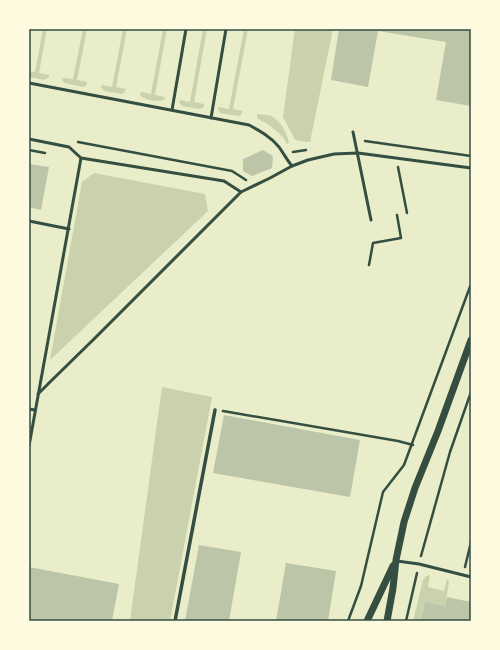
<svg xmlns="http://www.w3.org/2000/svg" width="500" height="650" font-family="Lato,sans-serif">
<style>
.green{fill:#cad2ad}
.building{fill:#bcc5a7}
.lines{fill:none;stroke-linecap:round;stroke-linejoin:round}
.path{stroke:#344e41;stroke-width:2.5}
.service{stroke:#344e41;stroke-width:3}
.pedestrian{stroke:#344e41;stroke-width:3.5}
.tertiary{stroke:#344e41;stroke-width:7}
.neatline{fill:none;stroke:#344e41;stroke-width:1.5}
</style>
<rect width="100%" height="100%" fill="#e9edc9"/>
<!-- green -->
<g class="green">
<path d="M 43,29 L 47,29 L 39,73 L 49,75 L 49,77 L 44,80 L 29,77 L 29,71 L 35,72 Z"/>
<path d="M 83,29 L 87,29 L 77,80 L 87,82 C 87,85 86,86 83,87 L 65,83 L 62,80 L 63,78 L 73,79 Z"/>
<path d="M 123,29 L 127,29 L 116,87 L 126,89 L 124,93 L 122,94 L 104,91 L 101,87 L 102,85 L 112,87 Z"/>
<path d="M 163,29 L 167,29 L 155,95 L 165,97 L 165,99 C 159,103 144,100 140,95 L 141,92 L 151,94 Z"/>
<path d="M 203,29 L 207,29 L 194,102 L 204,104 L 204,107 L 200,109 L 182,106 L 179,102 L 180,100 L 190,102 Z"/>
<path d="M 244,29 L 248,29 L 233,109 L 243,111 L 241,115 L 238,116 L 220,113 L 218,109 L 218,107 L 229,109 Z"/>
<path d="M 295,29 L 333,29 L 310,142 L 306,142 L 295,140 L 283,117 Z"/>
<path d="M 257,114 C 262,114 267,115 271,116 C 281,121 287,133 289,143 L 287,144 L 283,137 L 275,130 L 266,123 L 258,119 L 257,117 Z"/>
<path d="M 94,173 L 205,194 L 208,211 L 50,360 L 82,182 Z"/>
<path d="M 162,387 L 212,397 L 170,621 L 130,621 Z"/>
<path d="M 430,575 L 428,587 L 444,591 L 447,579 L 449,582 L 445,606 L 425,602 L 421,621 L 413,621 L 423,580 L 426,576 Z"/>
</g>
<!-- building -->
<g class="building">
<path d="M 339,29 L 471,29 L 471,106 L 436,100 L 446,42 L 378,31 L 368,87 L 331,80 Z"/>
<path d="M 263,150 L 273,156 L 272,168 L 252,176 L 243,171 L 243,159 Z"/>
<path d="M 29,164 L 49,167 L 41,210 L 29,207 Z"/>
<path d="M 224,415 L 360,440 L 350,497 L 213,473 Z"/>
<path d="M 199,545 L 241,552 L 229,621 L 185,621 Z"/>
<path d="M 286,563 L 336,571 L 328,621 L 276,621 Z"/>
<path d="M 29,567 L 119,584 L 112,621 L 29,621 Z"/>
<path d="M 447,597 L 471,602 L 471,621 L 421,621 L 425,602 L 445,606 Z"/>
</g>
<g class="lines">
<!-- path -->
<g class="path">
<path d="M 365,141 L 471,156"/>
<path d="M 78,142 L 232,171 L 246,180"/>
<path d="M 29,150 L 45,153"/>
<path d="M 293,152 L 306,150"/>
<path d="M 398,167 L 407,213"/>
<path d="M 369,265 L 373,243 L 401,238 L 397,215"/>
<path d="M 223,411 L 398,441 L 413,445"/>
<path d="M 421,556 L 450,452 L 471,392"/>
<path d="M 465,567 L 471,542"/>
<path d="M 348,621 L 361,586 L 383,492 L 404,465 L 471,284"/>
<path d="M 406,621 L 417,573"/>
</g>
<!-- service -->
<g class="service">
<path d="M 29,83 L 249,125 C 260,131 271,137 279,147 C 284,154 287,160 292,166"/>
<path d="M 172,110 L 186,29"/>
<path d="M 211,118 L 226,29"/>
<path d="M 353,132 L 371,220"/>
<path d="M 29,139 L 69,147 L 81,158 L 224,181 L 241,192"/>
<path d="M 29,221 L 69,229"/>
<path d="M 38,394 L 51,381 L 93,340 L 241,192 L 270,178 L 292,166 L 308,160 L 334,154 L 358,153 L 471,168"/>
<path d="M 29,409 L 35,410"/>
<path d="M 29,446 L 81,158"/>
<path d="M 397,561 L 419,564 L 471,577"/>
</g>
<!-- pedestrian -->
<path class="pedestrian" d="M 175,621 L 215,410"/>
<!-- tertiary -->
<g class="tertiary">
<path d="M 367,621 L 393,566"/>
<path d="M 387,621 L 393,588 L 396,560 L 404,522 L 415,488 L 438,431 L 471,340"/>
</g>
</g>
<!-- border -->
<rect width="500" height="650" fill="none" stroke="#fefae0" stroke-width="60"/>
<rect x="30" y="30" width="440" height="590" class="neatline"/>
</svg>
